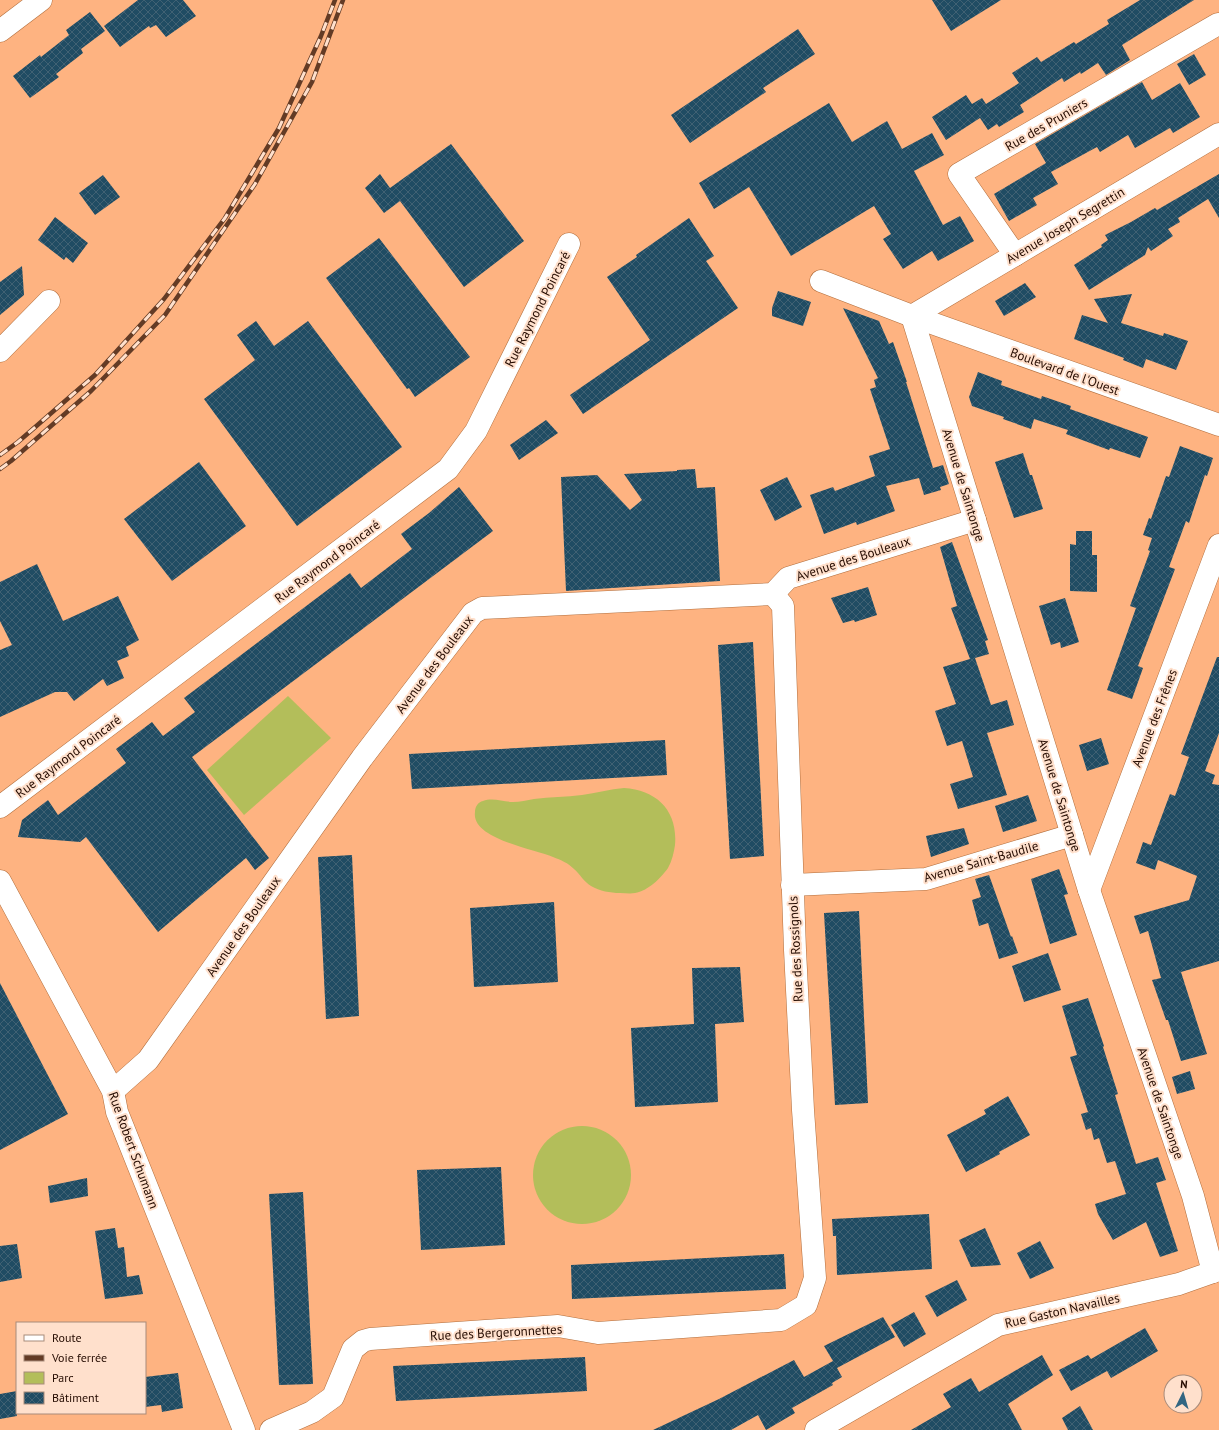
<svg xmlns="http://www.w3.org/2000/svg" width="1219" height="1430" font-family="'PT Sans',sans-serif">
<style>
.green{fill:#b3be5a}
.building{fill:url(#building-cross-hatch)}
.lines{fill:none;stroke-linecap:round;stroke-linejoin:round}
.street-casing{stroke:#b26e3c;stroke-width:23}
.secondary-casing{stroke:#b26e3c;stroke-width:23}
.street{stroke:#fff;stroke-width:22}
.secondary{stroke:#fff;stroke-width:22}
.rail-casing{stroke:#633b25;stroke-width:4.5}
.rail{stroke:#ffe0cc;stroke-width:3;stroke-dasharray:9;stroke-linecap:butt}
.labels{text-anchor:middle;stroke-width:4;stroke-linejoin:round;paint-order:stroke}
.street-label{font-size:13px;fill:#250b00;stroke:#ffe0cc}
</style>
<defs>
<pattern id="building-cross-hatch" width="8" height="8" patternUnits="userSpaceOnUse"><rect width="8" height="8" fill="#204c63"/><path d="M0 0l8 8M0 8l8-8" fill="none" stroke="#406173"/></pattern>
</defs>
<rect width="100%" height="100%" fill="#feb381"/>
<!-- green -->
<g class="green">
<path d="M 288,696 L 331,738 L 244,815 L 207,770 Z"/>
<path d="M 624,788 C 657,790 678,811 675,845 C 674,852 672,861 668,868 C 661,878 648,891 635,893 C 630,894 625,893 620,893 C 610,893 600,891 591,886 C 584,882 580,874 574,869 C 568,863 561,860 553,857 C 535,849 471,839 475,812 C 475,807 478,802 483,801 C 493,797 503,802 513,802 C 520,802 527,800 534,799 C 550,797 566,797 582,795 C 596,793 610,789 624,788 Z"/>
<circle cx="582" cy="1175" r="49"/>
</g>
<!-- building -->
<g class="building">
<path d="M 138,0 L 183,0 L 196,16 L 166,37 L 156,25 L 150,28 L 149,26 L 120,47 L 104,26 Z"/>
<path d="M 932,0 L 1001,0 L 951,31 Z"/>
<path d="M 1140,0 L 1194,0 L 1122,45 L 1130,60 L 1106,75 L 1098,63 L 1081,74 L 1080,72 L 1064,82 L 1062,78 L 1020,105 L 1024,112 L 999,127 L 997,124 L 988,130 L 980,118 L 946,140 L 932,117 L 966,95 L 972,104 L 982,98 L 986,104 L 1019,83 L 1012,73 L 1037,57 L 1041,62 L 1074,42 L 1076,44 L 1109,24 L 1107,20 Z"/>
<path d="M 90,12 L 105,31 L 81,49 L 83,53 L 56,74 L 59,77 L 30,98 L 13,76 L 40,55 L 41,57 L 69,35 L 66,30 Z"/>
<path d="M 798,29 L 815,54 L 763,88 L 766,92 L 690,143 L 671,115 Z"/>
<path d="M 1194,54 L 1206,75 L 1189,85 L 1177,64 Z"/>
<path d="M 1142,82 L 1152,100 L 1180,83 L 1200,117 L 1173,133 L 1170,128 L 1135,148 L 1128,135 L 1100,152 L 1097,147 L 1051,172 L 1058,184 L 1033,198 L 1037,205 L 1009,221 L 994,194 L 1046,163 L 1035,144 Z"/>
<path d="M 829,103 L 852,142 L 887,121 L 902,149 L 932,133 L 944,155 L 914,171 L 943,225 L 960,216 L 974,241 L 938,261 L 932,251 L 903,269 L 883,239 L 891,234 L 874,206 L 791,256 L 749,187 L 714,209 L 699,183 Z"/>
<path d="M 451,144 L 524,241 L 464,287 L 400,201 L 384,213 L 365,188 L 380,174 L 390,188 Z"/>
<path d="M 1219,174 L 1219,218 L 1208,199 L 1178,218 L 1180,222 L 1168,229 L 1173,236 L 1151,251 L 1148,247 L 1145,255 L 1089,290 L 1074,265 L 1102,247 L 1101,245 L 1108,240 L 1105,235 L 1131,222 L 1155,208 L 1157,210 Z"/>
<path d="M 103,175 L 120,197 L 95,215 L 79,193 Z"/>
<path d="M 55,217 L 88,243 L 73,263 L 66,257 L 64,260 L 38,240 Z"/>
<path d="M 689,218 L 714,256 L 706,261 L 738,308 L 583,414 L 570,395 L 650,340 L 607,277 L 637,257 L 636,255 Z"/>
<path d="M 379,238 L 470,357 L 415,397 L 409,388 L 407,389 L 326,278 Z"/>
<path d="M 22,266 L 24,295 L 0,315 L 0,282 Z"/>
<path d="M 1025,283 L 1036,297 L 1004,316 L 995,301 Z"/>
<path d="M 778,291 L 811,302 L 803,326 L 772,316 L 772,308 Z"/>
<path d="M 1132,294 L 1121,323 L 1163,336 L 1164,333 L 1188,341 L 1176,370 L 1146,359 L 1143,368 L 1123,360 L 1124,358 L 1074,339 L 1082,315 L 1108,323 L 1094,299 Z"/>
<path d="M 843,308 L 879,321 L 889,344 L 893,342 L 907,382 L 906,382 L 933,468 L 943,465 L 949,484 L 940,487 L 941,490 L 924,495 L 919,478 L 886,486 L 895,511 L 857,525 L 856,522 L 824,534 L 810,495 L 833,487 L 835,491 L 875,476 L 869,456 L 890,449 L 870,389 L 876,387 L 874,380 L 878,378 Z"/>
<path d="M 256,321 L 274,346 L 308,321 L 402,447 L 297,526 L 204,399 L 255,360 L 237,335 Z"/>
<path d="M 978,372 L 1002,381 L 1001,385 L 1041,399 L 1042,396 L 1071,406 L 1070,409 L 1148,437 L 1140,458 L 1110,448 L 1109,450 L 1066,434 L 1068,430 L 1034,419 L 1031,429 L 1003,419 L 1004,417 L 972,406 L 969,397 Z"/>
<path d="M 546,420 L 558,433 L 519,460 L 510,445 Z"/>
<path d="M 1180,446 L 1213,458 L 1207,476 L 1205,475 L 1189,523 L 1186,521 L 1169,567 L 1175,569 L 1138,666 L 1143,668 L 1132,699 L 1107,690 L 1136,608 L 1130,606 L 1150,551 L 1148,550 L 1152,538 L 1143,535 L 1149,518 L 1151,519 L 1166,476 L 1169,477 Z"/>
<path d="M 1023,453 L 1030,475 L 1032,475 L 1043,509 L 1014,518 L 995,462 Z"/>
<path d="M 199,462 L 246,526 L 172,581 L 124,519 Z"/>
<path d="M 695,469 L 697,488 L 715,487 L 720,581 L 566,591 L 561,477 L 597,475 L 630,510 L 642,500 L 624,474 L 677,471 L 677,470 Z"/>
<path d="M 787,477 L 802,507 L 775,521 L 760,490 Z"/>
<path d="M 459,487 L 493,531 L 192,757 L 269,858 L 255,870 L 246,858 L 158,932 L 86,837 L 80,842 L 18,837 L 22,820 L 48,800 L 58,815 L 126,763 L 116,749 L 152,722 L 163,736 L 195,712 L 184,698 L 350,573 L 361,588 L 412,549 L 401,534 L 429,513 Z"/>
<path d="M 1076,531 L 1092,531 L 1092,555 L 1097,555 L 1097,592 L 1070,591 L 1070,544 L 1076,545 Z"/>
<path d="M 952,542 L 988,640 L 985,641 L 989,654 L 975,658 L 991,705 L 1007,700 L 1014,725 L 987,733 L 1007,795 L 958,809 L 950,784 L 973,777 L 962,741 L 947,746 L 935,711 L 956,704 L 943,667 L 970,659 L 951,608 L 957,606 L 940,547 Z"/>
<path d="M 37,564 L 63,621 L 118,596 L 139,640 L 126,647 L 129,656 L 117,661 L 124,678 L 107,686 L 103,679 L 74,701 L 67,692 L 55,692 L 0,717 L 0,650 L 12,645 L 0,621 L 0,582 Z"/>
<path d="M 868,587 L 877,615 L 855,622 L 854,620 L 843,623 L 831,598 Z"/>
<path d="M 1065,598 L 1079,642 L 1061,648 L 1060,642 L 1051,645 L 1039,606 Z"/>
<path d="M 753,642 L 764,856 L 730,859 L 718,645 Z"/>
<path d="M 1217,657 L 1219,657 L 1219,733 L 1205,771 L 1215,775 L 1212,784 L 1219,785 L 1219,961 L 1181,972 L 1207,1054 L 1181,1061 L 1168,1020 L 1166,1020 L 1152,980 L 1161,978 L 1148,931 L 1140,934 L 1134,916 L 1189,900 L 1197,876 L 1158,860 L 1155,870 L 1136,863 L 1143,842 L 1151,845 L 1170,794 L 1175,796 L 1189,757 L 1181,754 Z"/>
<path d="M 1101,738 L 1109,764 L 1087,771 L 1079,745 Z"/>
<path d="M 665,740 L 667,775 L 412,789 L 409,754 Z"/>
<path d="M 1028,795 L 1037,821 L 1003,832 L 995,806 Z"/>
<path d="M 964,828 L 969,844 L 931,857 L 926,836 Z"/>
<path d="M 352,855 L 359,1016 L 326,1019 L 318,857 Z"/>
<path d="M 1059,869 L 1068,894 L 1064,895 L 1077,935 L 1050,944 L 1031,879 Z"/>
<path d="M 989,875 L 1011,937 L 1012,936 L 1018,953 L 999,959 L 988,923 L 979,926 L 972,900 L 981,897 L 975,879 Z"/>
<path d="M 554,902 L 558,982 L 474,987 L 470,908 Z"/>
<path d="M 859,911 L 868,1103 L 835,1105 L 824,913 Z"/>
<path d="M 1048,953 L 1061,990 L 1024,1002 L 1012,966 Z"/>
<path d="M 740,967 L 744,1022 L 715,1024 L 718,1102 L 635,1107 L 631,1028 L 694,1024 L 692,968 Z"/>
<path d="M 0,983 L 68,1114 L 0,1150 Z"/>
<path d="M 1088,998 L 1104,1046 L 1103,1047 L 1118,1094 L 1115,1095 L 1136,1164 L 1158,1157 L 1166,1180 L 1156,1183 L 1178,1251 L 1160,1257 L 1146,1222 L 1113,1240 L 1098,1214 L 1095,1204 L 1126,1194 L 1115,1161 L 1107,1163 L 1099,1138 L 1094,1140 L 1091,1128 L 1086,1130 L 1081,1114 L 1088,1112 L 1070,1057 L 1077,1055 L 1062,1006 Z"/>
<path d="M 1190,1071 L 1195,1089 L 1177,1094 L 1172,1077 Z"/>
<path d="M 1008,1096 L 1030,1135 L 999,1152 L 1000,1154 L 966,1172 L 947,1135 L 986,1114 L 984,1110 Z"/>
<path d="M 501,1167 L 505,1245 L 421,1250 L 417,1170 Z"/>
<path d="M 87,1178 L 88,1196 L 50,1203 L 48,1186 Z"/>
<path d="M 303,1192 L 313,1384 L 279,1385 L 269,1194 Z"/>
<path d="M 929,1214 L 932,1269 L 837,1275 L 836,1236 L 833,1236 L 832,1219 Z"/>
<path d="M 115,1228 L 118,1248 L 124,1247 L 127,1277 L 139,1275 L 143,1294 L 105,1299 L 95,1231 Z"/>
<path d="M 985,1228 L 1001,1265 L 971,1267 L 959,1240 Z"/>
<path d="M 1040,1241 L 1054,1268 L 1030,1279 L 1017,1253 Z"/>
<path d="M 17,1244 L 22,1278 L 0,1282 L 0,1246 Z"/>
<path d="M 784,1254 L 786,1289 L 572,1299 L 571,1265 Z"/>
<path d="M 957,1280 L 967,1300 L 937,1317 L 925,1296 Z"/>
<path d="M 914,1312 L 926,1334 L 904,1347 L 891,1325 Z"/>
<path d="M 883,1317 L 895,1337 L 837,1368 L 842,1377 L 832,1383 L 833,1385 L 792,1408 L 795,1413 L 766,1430 L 758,1415 L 731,1430 L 653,1430 L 719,1399 L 794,1360 L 804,1377 L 833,1361 L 824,1346 Z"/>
<path d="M 1145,1328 L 1158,1351 L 1111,1378 L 1107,1371 L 1071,1391 L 1059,1370 L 1088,1355 L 1091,1359 Z"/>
<path d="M 1042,1355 L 1053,1375 L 1008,1404 L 1022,1430 L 911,1430 L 951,1407 L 943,1394 L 971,1378 L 979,1392 Z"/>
<path d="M 585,1357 L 587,1391 L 396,1401 L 393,1366 Z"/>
<path d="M 178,1373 L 183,1408 L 162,1412 L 161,1405 L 145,1407 L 145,1377 Z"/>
<path d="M 17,1391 L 17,1416 L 0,1419 L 0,1394 Z"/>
<path d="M 1080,1406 L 1093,1430 L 1068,1430 L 1062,1418 Z"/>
</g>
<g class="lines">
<defs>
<g id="street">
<path d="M 0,31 L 41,0"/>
<path d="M 1015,255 L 959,174 L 1218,24"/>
<path d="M 821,281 L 912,316 L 1219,425"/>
<path d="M 912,316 L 1089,890 L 1193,1196 L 1213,1272"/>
<path d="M 912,316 L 1219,134"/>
<path d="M 0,351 L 49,301"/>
<path d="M 0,807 L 448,469 L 476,431 L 569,244"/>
<path d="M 792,885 L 926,879 L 1072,835"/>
<path d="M 1089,890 L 1219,545"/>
<path d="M 113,1091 L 148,1060 L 362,758 L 473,613 L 482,608 L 773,594 L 788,578 L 975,520"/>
<path d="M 271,1430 L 312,1412 L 333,1397 L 353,1349 L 363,1341 L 370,1339 L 558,1326 L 598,1333 L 781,1320 L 806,1305 L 815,1278 L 803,1110 L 795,950 L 783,606 L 773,594"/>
<path d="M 816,1430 L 998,1325 L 1179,1284 L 1213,1272 L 1219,1268"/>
</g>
<path id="secondary" d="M 0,881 L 113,1091 L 117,1112 L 244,1430"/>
</defs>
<!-- street casing -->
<use href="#street" class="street-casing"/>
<!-- secondary casing -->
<use href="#secondary" class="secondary-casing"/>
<!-- street -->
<use href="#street" class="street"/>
<!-- secondary -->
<use href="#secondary" class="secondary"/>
<defs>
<g id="rail">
<path d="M 0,455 L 18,442 L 95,375 L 164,299 L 225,218 L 279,128 L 321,36 L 335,0"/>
<path d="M 0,469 L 11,461 L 91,391 L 165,315 L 255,184 L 312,82 L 343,0"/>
</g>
</defs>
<!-- rail casing -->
<use href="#rail" class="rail-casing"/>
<!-- rail -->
<use href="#rail" class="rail"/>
</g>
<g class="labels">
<!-- street labels -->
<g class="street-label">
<text transform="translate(1046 124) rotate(-30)" y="5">Rue des Pruniers</text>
<text transform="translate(1065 225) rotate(-31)" y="5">Avenue Joseph Segrettin</text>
<text transform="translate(537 309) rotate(-63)" y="5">Rue Raymond Poincaré</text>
<text transform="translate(1065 371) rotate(20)" y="5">Boulevard de l'Ouest</text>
<text transform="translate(964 485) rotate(73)" y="5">Avenue de Saintonge</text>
<text transform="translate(853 558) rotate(-18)" y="5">Avenue des Bouleaux</text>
<text transform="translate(327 561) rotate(-37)" y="5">Rue Raymond Poincaré</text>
<text transform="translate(434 664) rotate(-53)" y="5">Avenue des Bouleaux</text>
<text transform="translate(1154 718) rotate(-69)" y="5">Avenue des Frênes</text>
<text transform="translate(68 756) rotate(-37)" y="5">Rue Raymond Poincaré</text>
<text transform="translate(1060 795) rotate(73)" y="5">Avenue de Saintonge</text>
<text transform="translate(981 861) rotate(-16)" y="5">Avenue Saint-Baudile</text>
<text transform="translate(243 926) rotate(-55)" y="5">Avenue des Bouleaux</text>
<text transform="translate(795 949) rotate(-93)" y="5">Rue des Rossignols</text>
<text transform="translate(1161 1103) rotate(71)" y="5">Avenue de Saintonge</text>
<text transform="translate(134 1150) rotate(70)" y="5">Rue Robert Schumann</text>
<text transform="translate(1062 1310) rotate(-13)" y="5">Rue Gaston Navailles</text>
<text transform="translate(496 1332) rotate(-3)" y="5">Rue des Bergeronnettes</text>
</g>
</g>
<!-- legend -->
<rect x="16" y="1322" width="130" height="92" fill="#ffe0cc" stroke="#a88b7a"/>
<rect x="24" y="1335" width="20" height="6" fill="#ffffff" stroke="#a88b7a"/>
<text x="52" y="1342" font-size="12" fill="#250b00">Route</text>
<rect x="24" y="1355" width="20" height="6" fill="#633b25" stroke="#a88b7a"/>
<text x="52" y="1362" font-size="12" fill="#250b00">Voie ferrée</text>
<rect x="24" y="1372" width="20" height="12" fill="#b3be5a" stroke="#a88b7a"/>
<text x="52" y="1382" font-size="12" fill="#250b00">Parc</text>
<rect x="24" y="1392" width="20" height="12" fill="url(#building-cross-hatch)" stroke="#a88b7a"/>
<text x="52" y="1402" font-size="12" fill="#250b00">Bâtiment</text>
<!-- north arrow -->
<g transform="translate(1183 1394) rotate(5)"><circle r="19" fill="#ffe0cc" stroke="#a88b7a"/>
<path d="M0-3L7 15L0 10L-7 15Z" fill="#326682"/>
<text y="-6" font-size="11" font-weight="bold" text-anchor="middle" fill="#250b00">N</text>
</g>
</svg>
